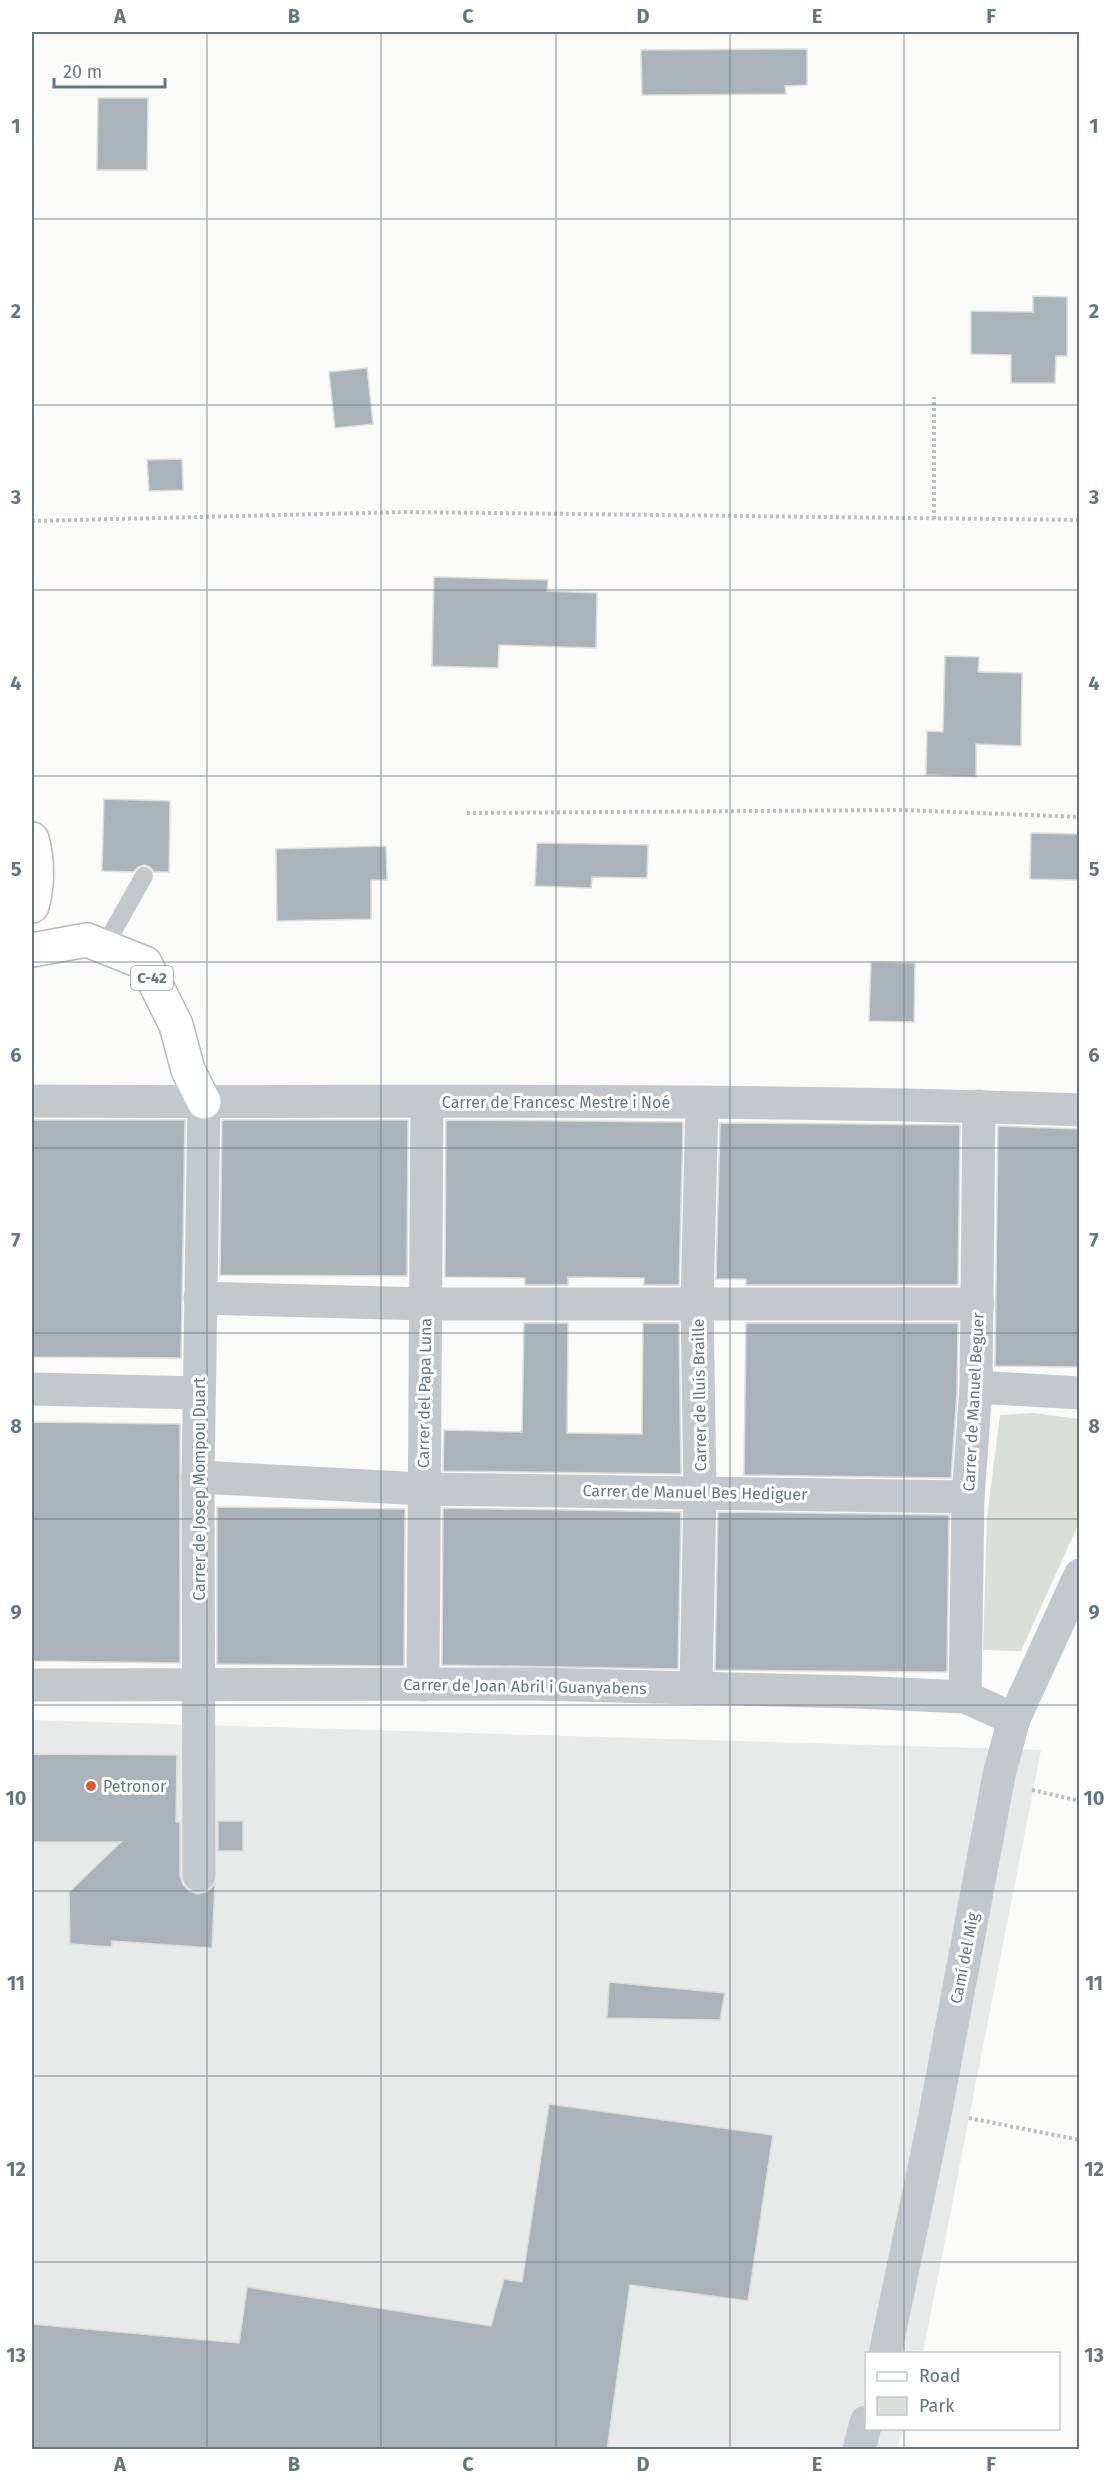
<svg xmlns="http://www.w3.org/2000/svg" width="1111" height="2481" font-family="'Fira Sans',sans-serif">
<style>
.built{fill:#e8e9e9}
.green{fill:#dadfd7}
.building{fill:#aab3b9;stroke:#dcdcda;stroke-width:1.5}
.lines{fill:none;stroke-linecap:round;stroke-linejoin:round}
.primary-casing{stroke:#b5babe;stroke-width:36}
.path{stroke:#bbbfc2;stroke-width:4;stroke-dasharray:3 3;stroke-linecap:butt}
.service{stroke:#c3c8cc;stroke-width:18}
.minor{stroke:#c3c8cc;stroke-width:33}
.primary{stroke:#fff;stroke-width:33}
.grid{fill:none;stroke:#657683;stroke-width:1.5;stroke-opacity:0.55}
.poi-dot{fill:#e4572e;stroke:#fff;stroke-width:2}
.labels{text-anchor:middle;stroke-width:6;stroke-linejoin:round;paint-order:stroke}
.shield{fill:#fff;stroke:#939fa8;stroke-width:1.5}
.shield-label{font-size:15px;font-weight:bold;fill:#657683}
.street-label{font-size:16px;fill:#657683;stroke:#fff}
.poi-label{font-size:16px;fill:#657683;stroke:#fff;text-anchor:start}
.neatline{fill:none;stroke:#657683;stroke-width:2}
.grid-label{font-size:20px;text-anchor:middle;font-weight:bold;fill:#657683}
</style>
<rect width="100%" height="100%" fill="#fafaf8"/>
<!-- built -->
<path class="built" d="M 32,1720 L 1041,1750 L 923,2353 L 866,2354 L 866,2428 L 903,2429 L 897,2449 L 32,2450 Z"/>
<!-- green -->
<path class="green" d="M 1033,1413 L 1079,1419 L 1079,1523 L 1021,1651 L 983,1650 L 987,1517 L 1000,1415 Z"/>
<!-- building -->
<g class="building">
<path d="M 807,49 L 807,85 L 785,86 L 786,94 L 642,95 L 641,50 Z"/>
<path d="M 98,98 L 148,98 L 147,170 L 97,170 Z"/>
<path d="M 1033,296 L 1067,297 L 1067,356 L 1056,356 L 1055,383 L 1011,383 L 1011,355 L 971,354 L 971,311 L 1033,312 Z"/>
<path d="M 367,368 L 373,424 L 335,428 L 329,372 Z"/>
<path d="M 182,459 L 183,490 L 149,491 L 147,460 Z"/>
<path d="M 434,577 L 548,580 L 547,591 L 597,593 L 596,648 L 499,645 L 498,668 L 432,666 Z"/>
<path d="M 945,656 L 979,657 L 978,672 L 1022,673 L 1021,746 L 976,744 L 976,777 L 926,775 L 927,731 L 943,732 Z"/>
<path d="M 104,799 L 170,801 L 169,872 L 154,872 L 150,867 L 144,865 L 138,867 L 133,872 L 102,871 Z"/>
<path d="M 1031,833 L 1080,834 L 1080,880 L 1030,879 Z"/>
<path d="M 537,843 L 648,845 L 647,878 L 592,877 L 591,888 L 535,886 Z"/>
<path d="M 386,846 L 387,880 L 371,880 L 371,919 L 277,921 L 276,849 Z"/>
<path d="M 871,962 L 915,963 L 914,1022 L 869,1021 Z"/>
<path d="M 32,1120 L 185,1120 L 181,1358 L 32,1357 Z"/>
<path d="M 222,1120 L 408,1120 L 407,1276 L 220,1275 Z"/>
<path d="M 446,1120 L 683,1122 L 679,1285 L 644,1285 L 644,1278 L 568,1277 L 568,1285 L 525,1285 L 525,1278 L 445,1277 Z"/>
<path d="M 720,1123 L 960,1125 L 958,1285 L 746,1285 L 746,1279 L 716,1279 Z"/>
<path d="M 998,1126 L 1080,1129 L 1080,1367 L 995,1366 Z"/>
<path d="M 524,1323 L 568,1323 L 567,1433 L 642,1434 L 643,1323 L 679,1323 L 681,1474 L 443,1471 L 444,1430 L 522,1432 Z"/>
<path d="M 746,1323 L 958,1323 L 957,1393 L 951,1478 L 744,1475 Z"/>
<path d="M 32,1422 L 180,1424 L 180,1663 L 32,1661 Z"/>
<path d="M 217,1507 L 405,1509 L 404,1666 L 217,1664 Z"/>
<path d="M 443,1508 L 681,1512 L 678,1669 L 442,1665 Z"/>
<path d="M 718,1512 L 949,1515 L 947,1672 L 715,1670 Z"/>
<path d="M 32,1754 L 177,1755 L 176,1822 L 180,1822 L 180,1876 L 183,1884 L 189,1891 L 198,1894 L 208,1891 L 215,1884 L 212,1948 L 112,1941 L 112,1947 L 70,1944 L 69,1892 L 121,1842 L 32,1842 Z"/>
<rect x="218" y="1821" width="25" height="30"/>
<path d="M 609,1982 L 725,1993 L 720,2020 L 607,2018 Z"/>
<path d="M 549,2104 L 773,2135 L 748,2301 L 630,2285 L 607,2450 L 48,2450 L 32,2447 L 32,2324 L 239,2343 L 247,2287 L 491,2326 L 504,2279 L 522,2282 Z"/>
</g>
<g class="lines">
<defs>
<g id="primary">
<path d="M 32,839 C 38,860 38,885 32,906"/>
<path d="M 32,950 L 87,940 L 145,963 L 176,1025 L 188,1070 L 204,1102"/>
</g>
</defs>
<!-- primary casing -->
<use href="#primary" class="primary-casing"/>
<!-- path -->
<g class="path">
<path d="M 934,519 L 934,397"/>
<path d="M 32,521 L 406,512 L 1080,520"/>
<path d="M 467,813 L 903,810 L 1080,817"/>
<path d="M 1032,1790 L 1080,1801"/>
<path d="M 969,2118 L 1080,2140"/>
</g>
<!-- service -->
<path class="service" d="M 104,947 L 144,876"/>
<!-- minor -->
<g class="minor">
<path d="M 32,1101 C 381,1103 730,1097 1080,1110"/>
<path d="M 200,1298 L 426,1304 L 978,1304"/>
<path d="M 976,1387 L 1080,1393"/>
<path d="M 32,1389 L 199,1393"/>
<path d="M 198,1477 L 423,1489 L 968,1497"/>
<path d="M 32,1685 L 536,1684 L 854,1692 L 965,1697 L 1014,1719"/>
<path d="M 423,1685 L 427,1102"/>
<path d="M 696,1688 L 700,1491 L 697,1304 L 702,1103"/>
<path d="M 965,1697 L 968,1497 L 976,1387 L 979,1106"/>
<path d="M 199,1875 L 198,1477 L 204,1102"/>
<path d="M 885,2354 L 935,2115 L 999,1775 L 1014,1719 L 1080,1575"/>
<path d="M 859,2450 L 866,2422"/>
</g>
<!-- primary -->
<use href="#primary" class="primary"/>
</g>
<!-- grid -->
<path class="grid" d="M 207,32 L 207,2450M 381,32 L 381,2450M 556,32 L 556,2450M 730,32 L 730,2450M 904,32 L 904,2354M 32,219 L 1080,219M 32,405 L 1080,405M 32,590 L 1080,590M 32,776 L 1080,776M 32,962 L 1080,962M 32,1148 L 1080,1148M 32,1333 L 1080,1333M 32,1519 L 1080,1519M 32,1705 L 1080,1705M 32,1891 L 1080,1891M 32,2076 L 1080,2076M 32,2262 L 1080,2262M 904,2428 L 904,2450"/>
<!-- markers -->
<circle class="poi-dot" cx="91" cy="1786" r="6"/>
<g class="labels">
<!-- shield labels -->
<rect class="shield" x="131" y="966" width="42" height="24" rx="4.5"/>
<g class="shield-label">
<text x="152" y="983">C-42</text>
</g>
<!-- street labels -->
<g class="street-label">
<text x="556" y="1108">Carrer de Francesc Mestre i Noé</text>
<text transform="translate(424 1393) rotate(-89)" y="6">Carrer del Papa Luna</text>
<text transform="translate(699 1395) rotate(-91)" y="6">Carrer de lluís Braille</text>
<text transform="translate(973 1402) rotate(-87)" y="6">Carrer de Manuel Beguer</text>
<text transform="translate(199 1489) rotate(-90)" y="6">Carrer de Josep Mompou Duart</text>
<text transform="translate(695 1492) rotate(1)" y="6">Carrer de Manuel Bes Hediguer</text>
<text transform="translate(525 1686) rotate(1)" y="6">Carrer de Joan Abril i Guanyabens</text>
<text transform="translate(964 1958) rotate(-79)" y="6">Camí del Mig</text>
</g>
<!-- poi labels -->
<g class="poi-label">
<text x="103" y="1792">Petronor</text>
</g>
</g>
<!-- border -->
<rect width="1111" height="2481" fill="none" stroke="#ffffff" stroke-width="66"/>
<!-- legend -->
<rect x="865" y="2352" width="195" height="78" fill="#ffffff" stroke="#c1c8cd" stroke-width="1.5"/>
<rect x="877" y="2372" width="30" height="9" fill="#ffffff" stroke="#c1c8cd" stroke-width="1.5"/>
<text x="919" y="2382" font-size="18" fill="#657683">Road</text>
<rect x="877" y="2397" width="30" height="18" fill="#dadfd7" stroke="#c1c8cd" stroke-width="1.5"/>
<text x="919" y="2412" font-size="18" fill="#657683">Park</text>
<!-- scale -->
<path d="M54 78v9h111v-9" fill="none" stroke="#657683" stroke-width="3"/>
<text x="63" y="78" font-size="18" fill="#657683" stroke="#ffffff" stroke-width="4.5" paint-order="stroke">20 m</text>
<rect x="33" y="33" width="1045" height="2415" class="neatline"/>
<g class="grid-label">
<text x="120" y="23">A</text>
<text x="294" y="23">B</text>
<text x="468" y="23">C</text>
<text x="643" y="23">D</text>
<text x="817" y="23">E</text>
<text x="991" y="23">F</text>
<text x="16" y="133">1</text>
<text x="1094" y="133">1</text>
<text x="16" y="318">2</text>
<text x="1094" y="318">2</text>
<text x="16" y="504">3</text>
<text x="1094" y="504">3</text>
<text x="16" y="690">4</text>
<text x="1094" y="690">4</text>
<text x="16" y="876">5</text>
<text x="1094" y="876">5</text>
<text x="16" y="1062">6</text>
<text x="1094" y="1062">6</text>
<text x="16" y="1247">7</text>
<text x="1094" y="1247">7</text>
<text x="16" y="1433">8</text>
<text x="1094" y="1433">8</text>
<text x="16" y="1619">9</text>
<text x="1094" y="1619">9</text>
<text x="16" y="1805">10</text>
<text x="1094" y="1805">10</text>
<text x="16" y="1990">11</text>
<text x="1094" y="1990">11</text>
<text x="16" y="2176">12</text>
<text x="1094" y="2176">12</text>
<text x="16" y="2362">13</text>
<text x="1094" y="2362">13</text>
<text x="120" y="2471">A</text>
<text x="294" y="2471">B</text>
<text x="468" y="2471">C</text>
<text x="643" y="2471">D</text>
<text x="817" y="2471">E</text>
<text x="991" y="2471">F</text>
</g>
</svg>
